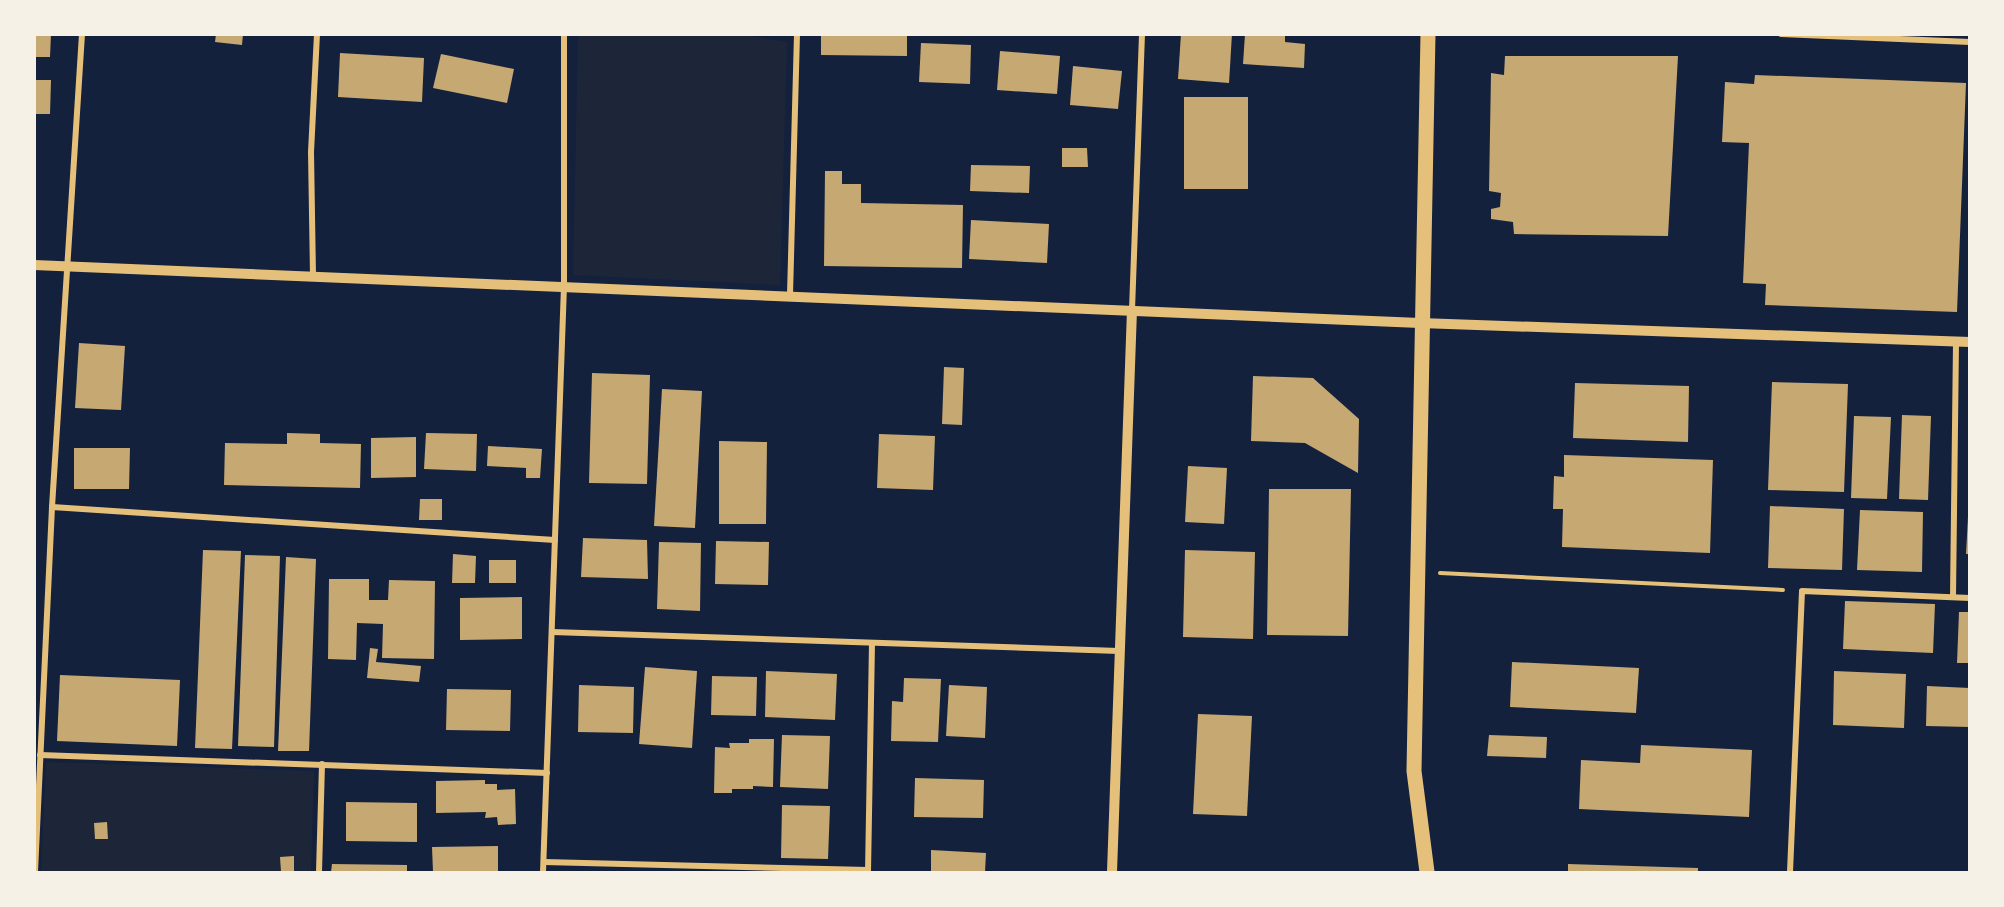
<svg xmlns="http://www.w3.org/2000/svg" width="2004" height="907" font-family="Inter,sans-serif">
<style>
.green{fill:#1d2539}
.building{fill:#c6a872}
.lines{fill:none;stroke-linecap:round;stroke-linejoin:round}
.path{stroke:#e5c07b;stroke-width:4}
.minor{stroke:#e5c07b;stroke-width:6}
.tertiary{stroke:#e5c07b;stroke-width:10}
.primary{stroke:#e5c07b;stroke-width:15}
</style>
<rect width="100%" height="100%" fill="#14213d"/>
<!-- green -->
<g class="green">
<path d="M 747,35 L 787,42 L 780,285 L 573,275 L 578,35 Z"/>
<path d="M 46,762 L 314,771 L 311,872 L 41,872 Z"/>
</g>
<!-- building -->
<g class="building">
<path d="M 34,34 L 51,34 L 50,57 L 34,57 Z"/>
<path d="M 216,34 L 243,34 L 242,45 L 215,42 Z"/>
<path d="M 821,34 L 907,34 L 907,56 L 821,55 Z"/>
<path d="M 1181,34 L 1232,34 L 1229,83 L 1178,79 Z"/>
<path d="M 1245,34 L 1285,34 L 1285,42 L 1305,44 L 1304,68 L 1243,64 Z"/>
<path d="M 921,43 L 971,45 L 970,84 L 919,82 Z"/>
<path d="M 1000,51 L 1060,56 L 1057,94 L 997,90 Z"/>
<path d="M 340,53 L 424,58 L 422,102 L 338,97 Z"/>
<path d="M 441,54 L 514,69 L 507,103 L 433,88 Z"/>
<path d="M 1505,56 L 1678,56 L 1668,236 L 1514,234 L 1513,222 L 1491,219 L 1491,209 L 1500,207 L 1501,193 L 1489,191 L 1491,73 L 1504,75 Z"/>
<path d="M 1073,66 L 1122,71 L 1118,109 L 1070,105 Z"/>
<path d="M 1755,75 L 1966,83 L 1957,312 L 1765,305 L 1766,284 L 1743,283 L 1749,143 L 1722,142 L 1725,82 L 1754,84 Z"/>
<path d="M 34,80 L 51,80 L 50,114 L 34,114 Z"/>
<rect x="1184" y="97" width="64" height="92"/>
<path d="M 1062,148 L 1087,148 L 1088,167 L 1062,167 Z"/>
<path d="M 971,165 L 1030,166 L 1029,193 L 970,191 Z"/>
<path d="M 825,171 L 842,171 L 842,184 L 861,184 L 861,203 L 963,205 L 962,268 L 824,266 Z"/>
<path d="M 971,220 L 1049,224 L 1047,263 L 969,259 Z"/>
<path d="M 79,343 L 125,346 L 121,410 L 75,408 Z"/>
<path d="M 944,367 L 964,368 L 962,425 L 942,424 Z"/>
<path d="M 592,373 L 650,375 L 647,484 L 589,483 Z"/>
<path d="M 1253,376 L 1313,378 L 1359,419 L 1358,473 L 1305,443 L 1251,441 Z"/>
<path d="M 1772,382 L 1848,384 L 1844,492 L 1768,490 Z"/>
<path d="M 1575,383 L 1689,386 L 1688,442 L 1573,438 Z"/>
<path d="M 662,389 L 702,391 L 695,528 L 654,526 Z"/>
<path d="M 1902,415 L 1931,416 L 1928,500 L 1899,499 Z"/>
<path d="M 1854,416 L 1891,417 L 1887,499 L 1851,498 Z"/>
<path d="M 287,433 L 320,434 L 320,443 L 361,444 L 360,488 L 224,485 L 225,443 L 287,444 Z"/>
<path d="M 426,433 L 477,434 L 476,471 L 424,469 Z"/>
<path d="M 879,434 L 935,436 L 933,490 L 877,488 Z"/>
<path d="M 416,437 L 416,477 L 371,478 L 371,438 Z"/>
<path d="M 719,441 L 767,442 L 766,524 L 719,524 Z"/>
<path d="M 488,446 L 542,449 L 540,478 L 526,478 L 526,468 L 487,466 Z"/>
<path d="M 74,448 L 130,448 L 129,489 L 74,489 Z"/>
<path d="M 1564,455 L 1713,460 L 1710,553 L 1562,547 L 1563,509 L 1553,509 L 1554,476 L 1564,477 Z"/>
<path d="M 1188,466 L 1227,468 L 1224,524 L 1185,522 Z"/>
<path d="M 1269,489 L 1351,489 L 1348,636 L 1267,635 Z"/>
<path d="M 420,499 L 442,499 L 442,520 L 419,520 Z"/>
<path d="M 1770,506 L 1844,509 L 1842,570 L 1768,568 Z"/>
<path d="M 1860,510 L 1923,512 L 1922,572 L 1857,570 Z"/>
<path d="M 1968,517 L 1970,517 L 1970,554 L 1966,554 Z"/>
<path d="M 583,538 L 647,540 L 648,579 L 581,577 Z"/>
<path d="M 716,541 L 769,542 L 768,585 L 715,584 Z"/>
<path d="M 659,542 L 701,543 L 700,611 L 657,609 Z"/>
<path d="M 203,550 L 241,551 L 232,749 L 195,748 Z"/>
<path d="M 1185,550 L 1255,552 L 1253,639 L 1183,637 Z"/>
<path d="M 453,554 L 476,556 L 475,583 L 452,583 Z"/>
<path d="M 245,555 L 280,556 L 274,747 L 238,746 Z"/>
<path d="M 286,557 L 316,559 L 309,751 L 278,751 Z"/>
<rect x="489" y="560" width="27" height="23"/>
<path d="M 329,579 L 369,579 L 369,600 L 388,600 L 389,580 L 435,581 L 434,659 L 382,658 L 383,624 L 357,623 L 356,660 L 328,659 Z"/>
<path d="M 522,597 L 522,639 L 460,640 L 460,598 Z"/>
<path d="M 1845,601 L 1935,604 L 1933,653 L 1843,649 Z"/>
<path d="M 1959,612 L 1970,612 L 1970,663 L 1957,663 Z"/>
<path d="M 370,648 L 378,649 L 376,662 L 421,666 L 419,682 L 367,678 Z"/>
<path d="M 1512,662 L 1639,668 L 1636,713 L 1510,707 Z"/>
<path d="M 645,667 L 697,671 L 692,748 L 639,744 Z"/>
<path d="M 766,671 L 837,674 L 835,720 L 765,717 Z"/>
<path d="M 1834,671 L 1906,674 L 1904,728 L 1833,725 Z"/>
<path d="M 60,675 L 180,680 L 177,746 L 57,741 Z"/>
<path d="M 712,676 L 757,677 L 756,716 L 711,715 Z"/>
<path d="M 904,678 L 941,679 L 938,742 L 891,741 L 892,701 L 903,702 Z"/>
<path d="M 579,685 L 634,687 L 633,733 L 578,732 Z"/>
<path d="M 949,685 L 987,687 L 985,738 L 946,736 Z"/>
<path d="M 1927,686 L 1970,688 L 1970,727 L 1926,726 Z"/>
<path d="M 447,689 L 511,690 L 510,731 L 446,730 Z"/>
<path d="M 1198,714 L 1252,716 L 1247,816 L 1193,814 Z"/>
<path d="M 782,735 L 830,736 L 828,789 L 780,787 Z"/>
<path d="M 1489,735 L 1547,737 L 1546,758 L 1487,756 Z"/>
<path d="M 749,739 L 774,739 L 773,787 L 753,786 L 753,789 L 732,789 L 732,793 L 714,793 L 715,747 L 730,748 L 729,743 L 749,743 Z"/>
<path d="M 1641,745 L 1752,750 L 1749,817 L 1579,809 L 1581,760 L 1640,763 Z"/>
<path d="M 915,778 L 984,780 L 983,818 L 914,817 Z"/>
<path d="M 485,780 L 485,784 L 497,784 L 497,790 L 515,789 L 516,824 L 498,825 L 497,817 L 485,818 L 486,812 L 436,813 L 436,781 Z"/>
<path d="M 346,802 L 417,803 L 417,842 L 346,841 Z"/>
<path d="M 782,805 L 830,806 L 828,859 L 781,858 Z"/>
<path d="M 107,822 L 108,839 L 95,839 L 94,823 Z"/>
<path d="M 498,846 L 498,872 L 433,872 L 432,847 Z"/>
<path d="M 931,850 L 986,853 L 985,872 L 931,872 Z"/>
<path d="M 294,856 L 294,872 L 281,872 L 280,857 Z"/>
<path d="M 332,864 L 407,865 L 407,872 L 331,872 Z"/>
<path d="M 1568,864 L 1698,868 L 1698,872 L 1568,872 Z"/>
</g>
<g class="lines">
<!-- path -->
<path class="path" d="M 1440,573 L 1783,590"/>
<!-- minor -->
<g class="minor">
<path d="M 1781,34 L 1970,42"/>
<path d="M 313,276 L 311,152 L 317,34"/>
<path d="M 790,295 L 797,34"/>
<path d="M 1132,310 L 1142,34"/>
<path d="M 52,507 L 555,540"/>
<path d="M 1953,597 L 1956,342"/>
<path d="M 552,632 L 1119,651"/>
<path d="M 40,755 L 547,773"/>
<path d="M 544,862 L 868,870"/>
<path d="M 35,872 L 52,507 L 82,34"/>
<path d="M 319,872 L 322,764"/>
<path d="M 543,872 L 564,286 L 564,34"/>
<path d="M 868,872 L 872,643"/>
<path d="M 1790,872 L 1802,591 L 1970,598"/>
</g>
<!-- tertiary -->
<g class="tertiary">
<path d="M 34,265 L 1420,323 L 1970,342"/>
<path d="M 1112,872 L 1132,310"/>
</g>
<!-- primary -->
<path class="primary" d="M 1427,872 L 1414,771 L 1428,34"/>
</g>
<!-- border -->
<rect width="2004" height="907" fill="none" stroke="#f6f1e7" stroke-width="72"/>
</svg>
